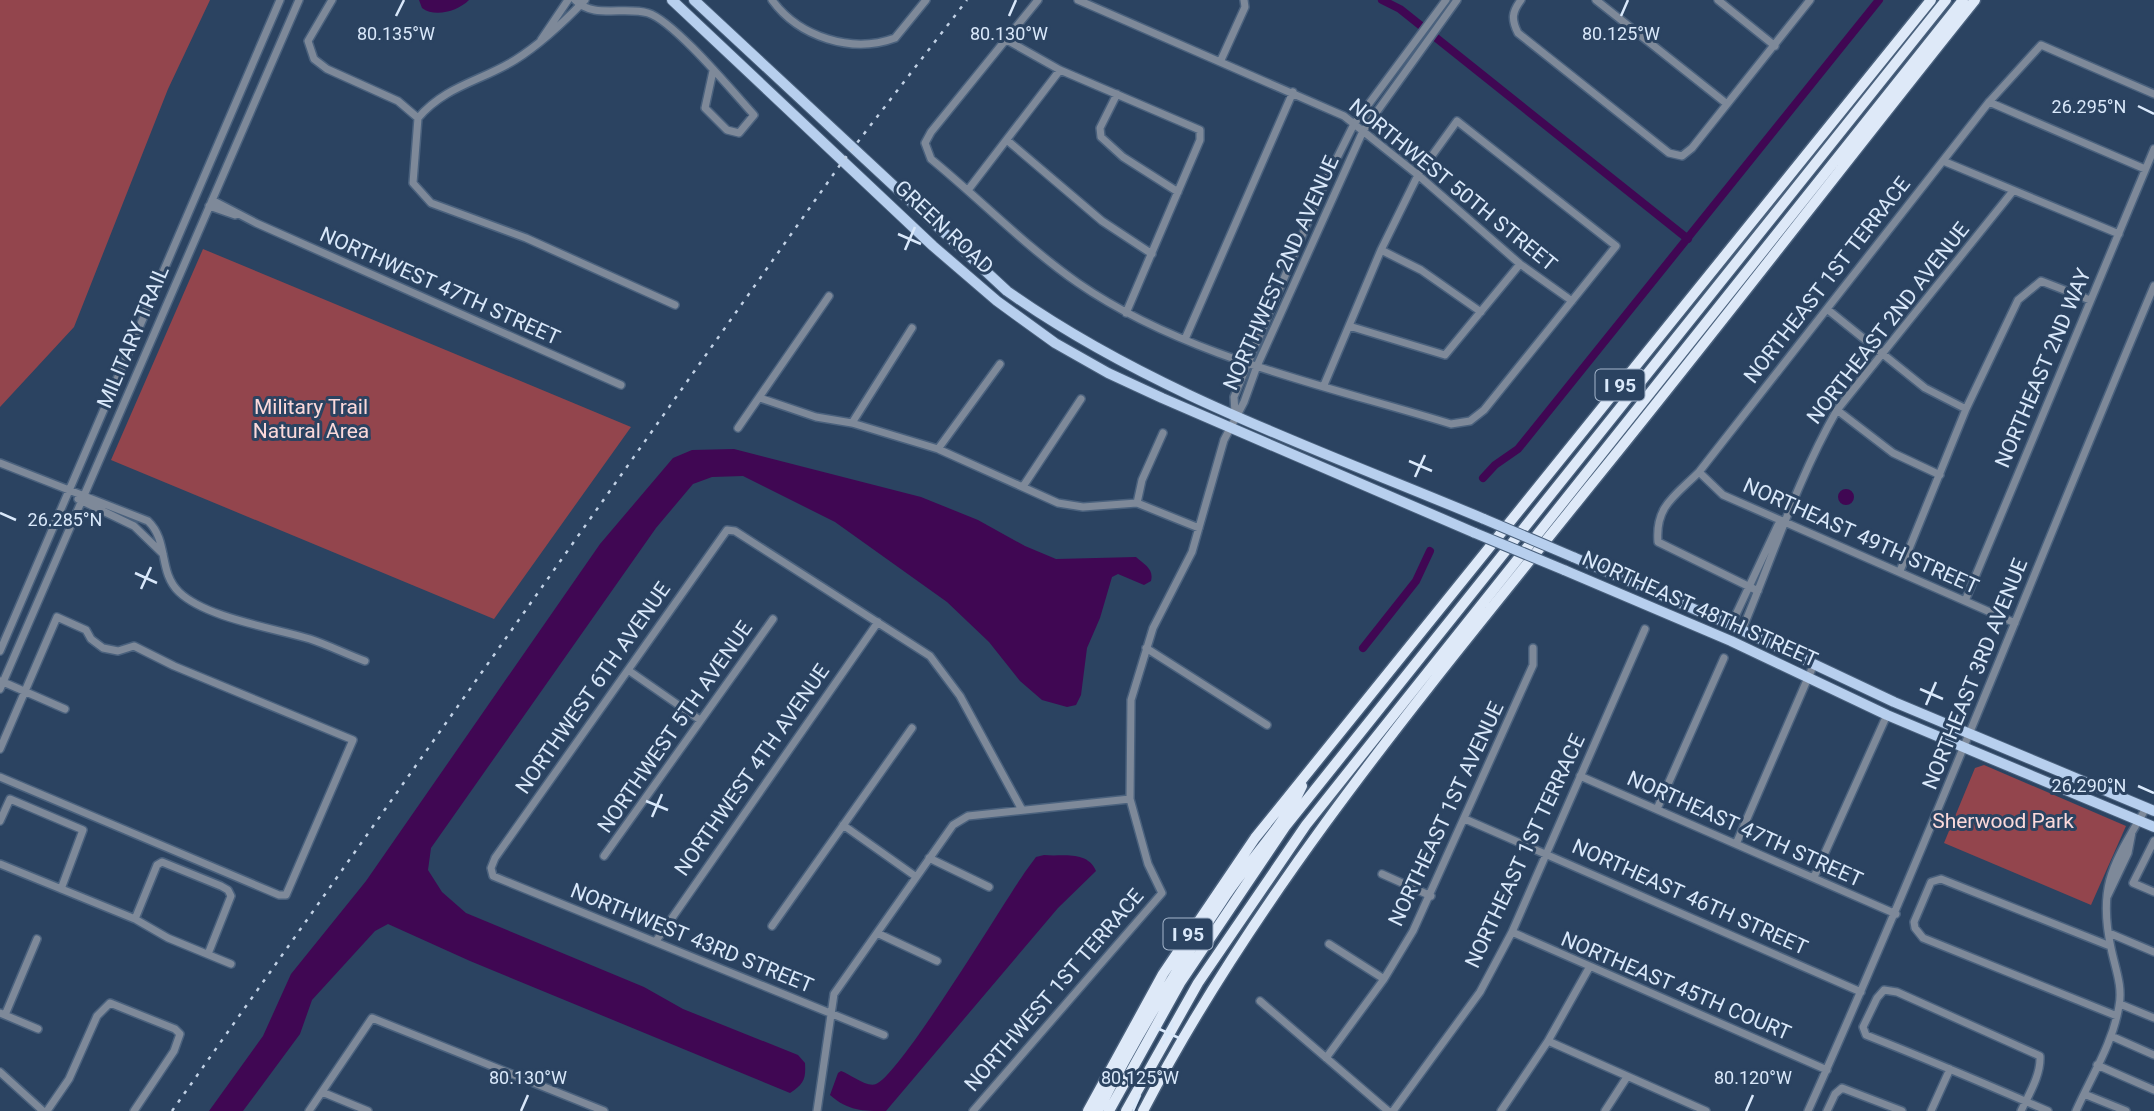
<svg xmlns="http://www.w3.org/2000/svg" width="2154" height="1111" viewBox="0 0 2154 1111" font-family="Roboto,sans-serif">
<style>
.green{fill:#93454d}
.water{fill:#400753}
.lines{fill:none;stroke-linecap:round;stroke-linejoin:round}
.canal{stroke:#400753;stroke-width:8}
.minor-casing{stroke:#4a617d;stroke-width:10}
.major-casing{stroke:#4a617d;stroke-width:12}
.highway-casing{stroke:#4a617d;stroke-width:13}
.minor{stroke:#7e8999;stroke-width:7}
.major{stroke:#b7cfee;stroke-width:10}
.highway{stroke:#dee9f8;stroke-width:10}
.rail{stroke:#c0d0e4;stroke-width:2.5;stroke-dasharray:3.5 7;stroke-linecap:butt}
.major-bridge-casing{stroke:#4a617d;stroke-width:12;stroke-linecap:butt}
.major-bridge{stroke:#b7cfee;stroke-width:10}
.ticks{fill:none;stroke:#d9e8fa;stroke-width:2.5}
.labels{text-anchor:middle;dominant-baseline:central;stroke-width:6;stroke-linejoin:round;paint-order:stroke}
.shield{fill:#2b4361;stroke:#a5b6cc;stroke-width:2}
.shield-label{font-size:19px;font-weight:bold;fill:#d9e8fa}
.street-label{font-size:21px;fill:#d9e8fa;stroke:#2b4361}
.park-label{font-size:21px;fill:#fbd9da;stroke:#2b4361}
.ticks-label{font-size:18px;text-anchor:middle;fill:#d9e8fa;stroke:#2b4361;stroke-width:6;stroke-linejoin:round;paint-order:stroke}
</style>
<rect width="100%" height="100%" fill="#2b4361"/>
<!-- green -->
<path class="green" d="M0,0h210l-42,89 -94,238 -74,80z
M203,249l428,178 -137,192 -383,-159z
M1984,765l142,61 -35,79 -147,-62 31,-75z"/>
<!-- water -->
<path class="water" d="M419,0h50c-11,11 -34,18 -47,8z
M734,449l187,48 57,23 47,26 31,13 80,-2c9,8 18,12 15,24l-7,4 -26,-11 -6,3 -12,41 -13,30 -6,47 -5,10 -9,2 -25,-7 -22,-19 -31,-39 -42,-40 -112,-80 -92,-46 -31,1 -19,7 -37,44 -225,320 -3,22 14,22 24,21 178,74 39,22 115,46 7,8c1,16 -1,21 -15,30l-320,-132 -82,-37 -13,7 -63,69 -12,34 -57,77h-34l54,-75 28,-62 75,-93 234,-337 73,-86 19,-8z
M1838 497a8 8 0 1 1 16 0a8 8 0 1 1-16 0Z
M1044,855c18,2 43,-5 52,16l-38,37 -172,203c-23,0 -38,0 -56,-16l8,-22 3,-2c9,3 26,17 35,13 24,-9 127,-180 149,-212l11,-15z"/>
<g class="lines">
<!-- canal -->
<path class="canal" d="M1382,0l18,9 288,230
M1483,478l12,-13 23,-16 361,-449
M1363,648l53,-67 14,-30"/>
<defs>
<path id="minor" d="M332,0l-24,41 6,18 13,10 71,32 20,17
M575,0c17,19 50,6 73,13 26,8 85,79 106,102l-15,18 -12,-3 -22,-22 8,-37
M772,0c27,37 80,54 123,38l31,-38
M1038,0l-107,132 -6,11 6,16c50,41 94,87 147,124 107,74 250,103 373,141l19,-3 14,-11 132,-164 -159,-125 -39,54 -37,75 -57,135
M1078,0l266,116 74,59 102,89 52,37
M1521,0c-9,12 -10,19 -3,33l151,120 13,3 10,-8 118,-148
M1596,0l131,104
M1718,0l57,46
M1005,39l55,31 140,60v10l-74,173
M541,40l27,-40
M1221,60l24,-53 -1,-7
M1117,94l-17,34 1,9 22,20 55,35
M1989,102l156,67
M418,118l-5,65 18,20 95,35 149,67
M418,118c27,-32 63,-37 97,-58 27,-17 48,-37 70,-60
M1008,141l94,80 50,33
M1943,161l176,73
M968,190l92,-120
M212,200l44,23 365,162
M209,206l26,9
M1381,250l40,20 60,42
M1827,309l98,79 41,21
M1349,326l96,29 75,-91
M1185,339l108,-247
M760,398l56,19 36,6 86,26 120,54 25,4 54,-4 62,25
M1837,410l56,43 47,22
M1235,413l-1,-16 14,-34 76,-179 30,-60 92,-124
M852,423l60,-95
M738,428l91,-132
M938,449l62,-85
M0,463l148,58c21,20 10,51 31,71 27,26 95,36 131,47 18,6 36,15 55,22
M1699,472l24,23 292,128
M1024,485l57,-86
M78,499l56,27 29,28
M1137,503l5,-23 21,-47
M1900,571l66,-162 52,-109 23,-19 49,19
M1758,591l-100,-49c-3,-36 17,-46 41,-70l290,-370 52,-57 113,49
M1965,601l189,-452
M1731,625l47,-100
M1742,630c31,-74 55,-150 95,-220l176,-219
M1146,648l121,77
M0,651l280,-651
M628,670l72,50
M1,681l64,28
M0,689l299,-689
M0,749l57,-132 29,13 5,9 12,9 15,3 16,-5 40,20 179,74 -67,155h-7l-279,-118
M1580,776l316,138
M1657,809l67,-151
M1465,819l396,173
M0,821l10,-22 73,31 -22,59
M843,825l72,51
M2154,841l-21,42 21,9
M1736,844l78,-180
M604,856l169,-237
M929,858l60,29
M0,864l135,55 33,19 63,26
M1382,874l49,22
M1814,877l73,-162
M2107,897l21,-44 4,-21
M135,919l22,-54 5,-3 59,24 7,4 3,6 -23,58
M772,926l140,-198
M1512,932l315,138
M877,933l60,28
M2109,933l45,19
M656,941l222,-319
M1329,944l55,35
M2110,946l-169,-67 -10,3 -17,40 1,6 8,10 194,78
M1260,1001l128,110
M2120,1004l34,14
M0,1013l38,16
M5,1015l32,-76
M884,1035l-391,-159 -2,-8 4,-10 232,-328 8,1 195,125 30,40 61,112
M2111,1036l43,19
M1548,1041l158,70
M1326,1058l58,-79 29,-48 120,-266v-17
M2097,1065l57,25
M0,1072l43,39
M322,1092l46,19
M2084,1094l42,17
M47,1111l22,-32 28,-63 13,-13 65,26 5,5 -6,17 -40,60
M309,1111l63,-93 232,93
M817,1111l17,-117 119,-169 15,-9 162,-17
M973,1111l189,-218 -14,-29 -18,-65 1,-99 22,-72 39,-76 32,-112 20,-38 13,-36 106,-235 94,-131
M1393,1111l87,-119 32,-60 133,-303
M1501,1111l47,-70 41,-73
M1605,1111l22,-34
M1808,1111c122,-272 230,-550 346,-825
M1827,1111l8,-17 7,-6 60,23
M1931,1111l19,-42
M2021,1111c8,-17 20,-36 19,-55l-143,-64 -13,-2 -7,8 -14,29 3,8c61,24 122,50 182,76
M2076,1111c15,-34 37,-68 43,-105 4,-20 -4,-38 -8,-58 -14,-65 4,-86 35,-140"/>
<path id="major" d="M672,0l261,246 64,55 58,42 53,30 54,25 313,135
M694,0l313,291c144,102 316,160 477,228
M1573,557l158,68 163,77 260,109
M1564,570l167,71 156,74 267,112"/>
<path id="highway" d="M1088,1111l75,-137 92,-136 676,-838
M1098,1111c38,-75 81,-146 128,-216 24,-36 58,-69 76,-109
M1109,1111l71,-128 105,-156 661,-827
M1126,1111l72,-128 108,-158 657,-825
M1143,1111c116,-223 289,-428 446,-624 131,-161 256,-325 386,-487"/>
</defs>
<!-- minor casing -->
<use href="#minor" class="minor-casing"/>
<!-- major casing -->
<use href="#major" class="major-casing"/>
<!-- highway casing -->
<use href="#highway" class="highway-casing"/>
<!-- minor -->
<use href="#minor" class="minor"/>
<!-- major -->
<use href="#major" class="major"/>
<!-- highway -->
<use href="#highway" class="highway"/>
<!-- rail -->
<path class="rail" d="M172,1111l668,-946 127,-165"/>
<defs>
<path id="major-bridge" d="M1484,519l89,38
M1475,533l89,37"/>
</defs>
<!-- major-bridge casing -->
<use href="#major-bridge" class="major-bridge-casing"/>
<!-- major-bridge -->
<use href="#major-bridge" class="major-bridge"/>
</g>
<!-- ticks -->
<path class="ticks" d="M396,16l8,-16M1009,16l7,-16M1621,16l7,-16M2138,106l16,8M898,234l23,10M905,250l10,-23M1409,461l23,10M1415,477l10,-22M0,513l16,7M135,573l22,10M141,589l10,-22M1920,689l23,10M1926,705l10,-23M2138,786l16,7M646,801l22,9M652,817l10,-23M1157,1028l22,10M1163,1044l10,-22M521,1111l7,-16M1133,1111l7,-16M1746,1111l7,-16"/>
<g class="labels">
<!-- shield labels -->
<g class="shield">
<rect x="1595.5" y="369.5" width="49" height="31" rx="5"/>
<rect x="1163.5" y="918.5" width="49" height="31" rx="5"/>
</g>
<g class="shield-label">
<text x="1620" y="385">I 95</text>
<text x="1188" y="934">I 95</text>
</g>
<!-- street labels -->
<g class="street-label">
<text transform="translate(1453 185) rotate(39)">NORTHWEST 50TH STREET</text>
<text transform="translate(944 227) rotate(43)">GREEN ROAD</text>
<text transform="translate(1281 273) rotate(-66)">NORTHWEST 2ND AVENUE</text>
<text transform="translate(1827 280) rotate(-52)">NORTHEAST 1ST TERRACE</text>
<text transform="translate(440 286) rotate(24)">NORTHWEST 47TH STREET</text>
<text transform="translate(1888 323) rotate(-52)">NORTHEAST 2ND AVENUE</text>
<text transform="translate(133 337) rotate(-67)">MILITARY TRAIL</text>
<text transform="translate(2043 368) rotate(-67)">NORTHEAST 2ND WAY</text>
<text transform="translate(1861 536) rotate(24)">NORTHEAST 49TH STREET</text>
<text transform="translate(1700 609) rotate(24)">NORTHEAST 48TH STREET</text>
<text transform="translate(1975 674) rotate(-68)">NORTHEAST 3RD AVENUE</text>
<text transform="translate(593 688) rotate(-55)">NORTHWEST 6TH AVENUE</text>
<text transform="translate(675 727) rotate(-55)">NORTHWEST 5TH AVENUE</text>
<text transform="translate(752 770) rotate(-55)">NORTHWEST 4TH AVENUE</text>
<text transform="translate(1446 814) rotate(-65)">NORTHEAST 1ST AVENUE</text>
<text transform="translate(1745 829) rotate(24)">NORTHEAST 47TH STREET</text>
<text transform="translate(1525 851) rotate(-65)">NORTHEAST 1ST TERRACE</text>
<text transform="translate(1690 897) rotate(24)">NORTHEAST 46TH STREET</text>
<text transform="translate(692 938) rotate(22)">NORTHWEST 43RD STREET</text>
<text transform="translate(1676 986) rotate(23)">NORTHEAST 45TH COURT</text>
<text transform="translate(1054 990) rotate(-49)">NORTHWEST 1ST TERRACE</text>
</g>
<!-- park labels -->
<g class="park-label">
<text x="311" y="407">Military Trail<tspan x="311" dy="24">Natural Area</tspan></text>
<text x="2003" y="821">Sherwood Park</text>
</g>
</g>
<g class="ticks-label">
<text x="1009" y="40">80.130°W</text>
<text x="396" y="40">80.135°W</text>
<text x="1621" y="40">80.125°W</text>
<text x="2089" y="113">26.295°N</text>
<text x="65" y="526">26.285°N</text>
<text x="2089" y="792">26.290°N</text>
<text x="528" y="1084">80.130°W</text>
<text x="1140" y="1084">80.125°W</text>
<text x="1753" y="1084">80.120°W</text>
</g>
</svg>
